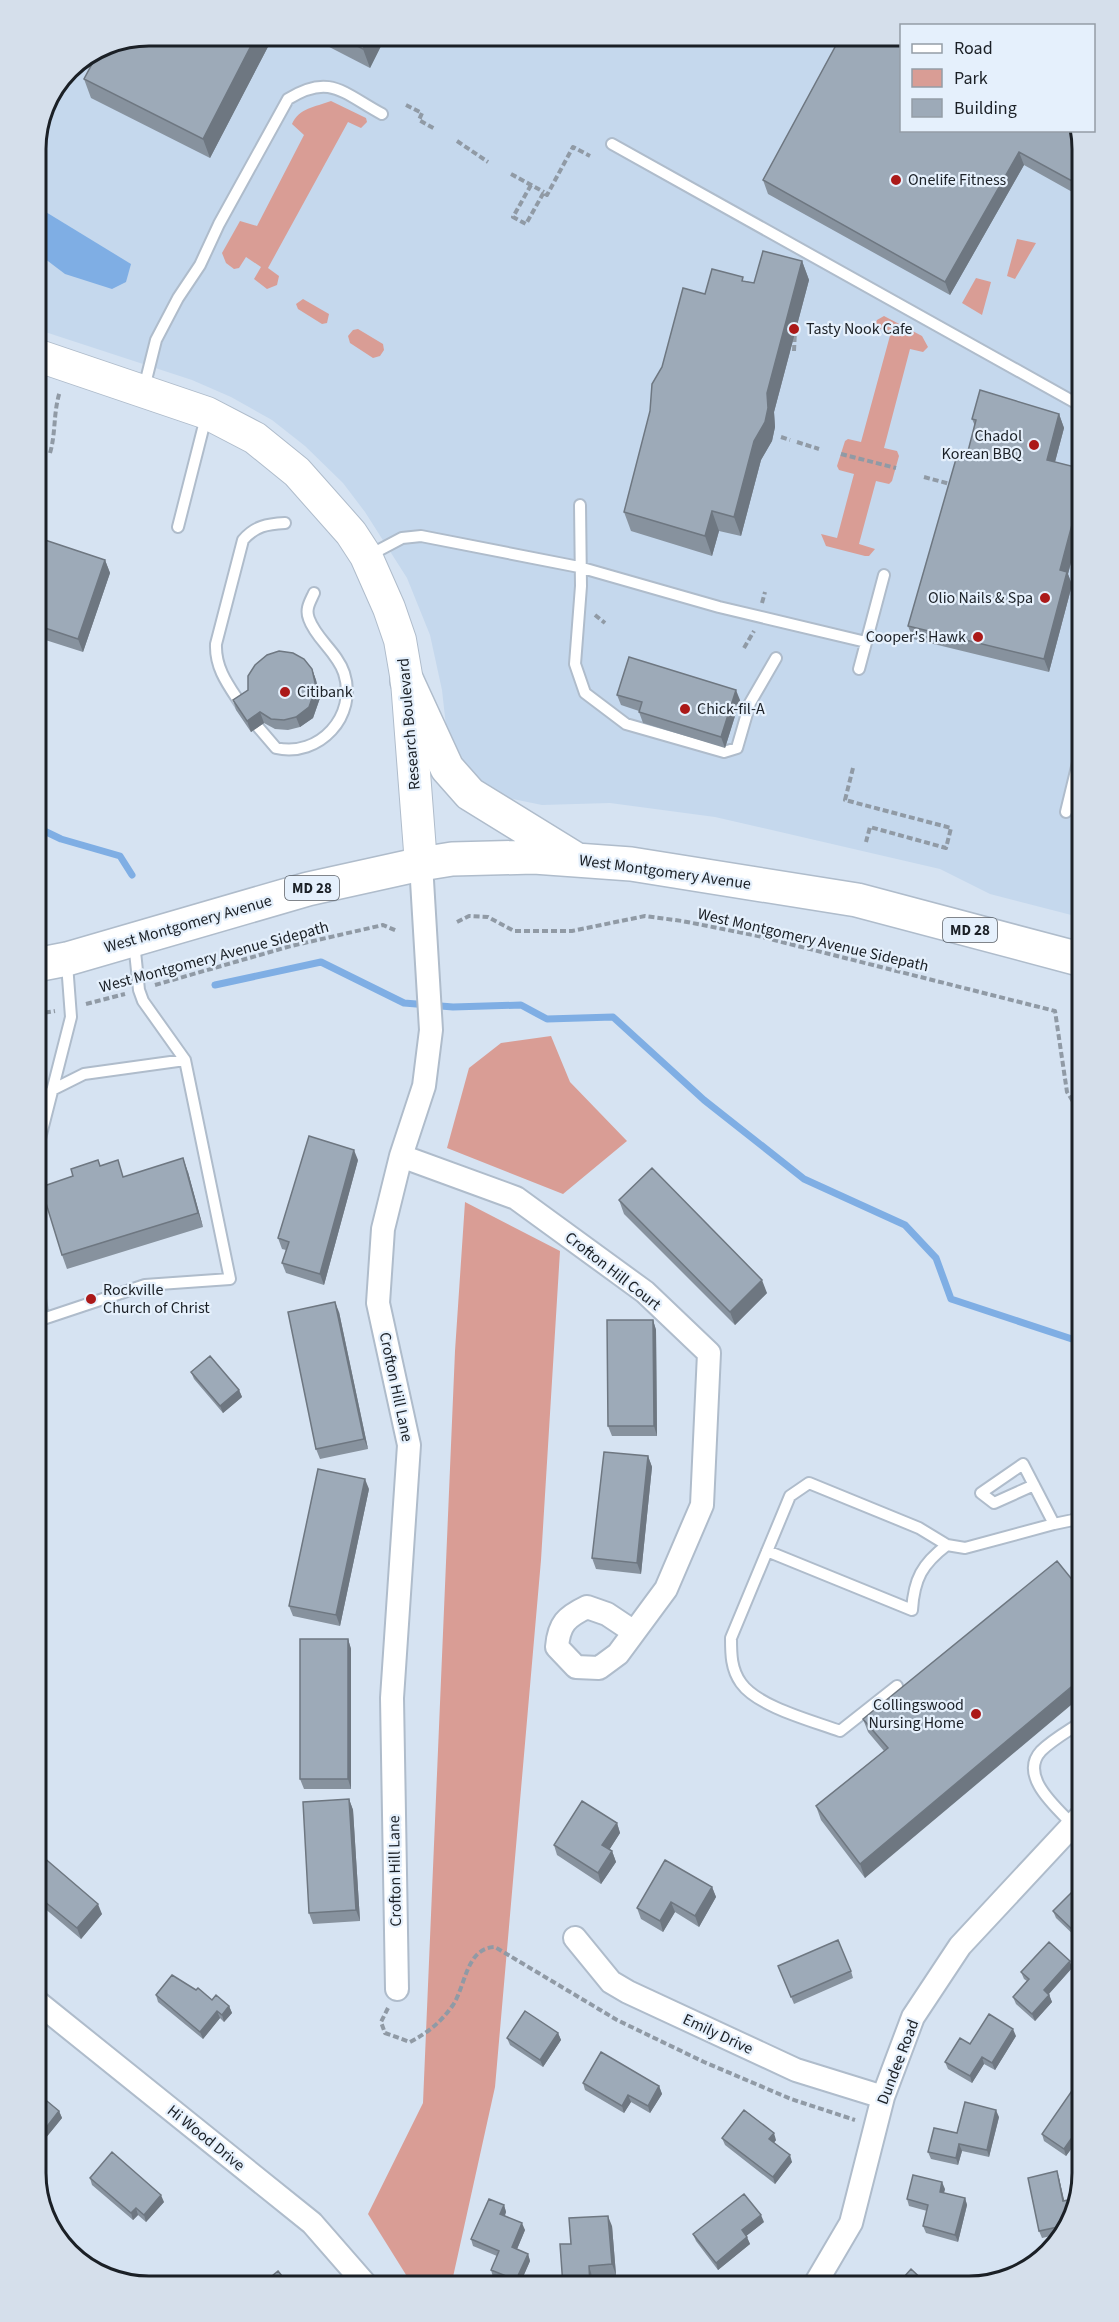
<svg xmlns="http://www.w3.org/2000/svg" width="1119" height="2322" viewBox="0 0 1119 2322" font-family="'Source Sans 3',sans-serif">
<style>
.built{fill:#c5d8ed}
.green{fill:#d99d95}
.water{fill:#7faee4}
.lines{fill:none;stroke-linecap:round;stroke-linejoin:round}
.stream{stroke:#7faee4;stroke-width:7}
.lane-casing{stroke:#afbccb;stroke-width:14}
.street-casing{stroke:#afbccb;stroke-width:26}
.secondary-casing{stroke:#afbccb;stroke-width:34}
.primary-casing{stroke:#afbccb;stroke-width:36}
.path{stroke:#909aa5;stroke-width:4;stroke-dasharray:6 3;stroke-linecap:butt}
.lane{stroke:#fff;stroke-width:10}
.street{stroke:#fff;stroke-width:22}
.secondary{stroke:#fff;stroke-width:32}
.primary{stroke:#fff;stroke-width:33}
.wall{fill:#87929e}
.shaded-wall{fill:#6e7781}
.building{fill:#9daab8;stroke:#6e7781;stroke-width:1.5}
.poi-dot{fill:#ab1919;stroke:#e5f0fc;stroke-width:2}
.labels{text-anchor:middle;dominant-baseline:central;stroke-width:4.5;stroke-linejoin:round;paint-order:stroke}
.shield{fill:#e5f0fc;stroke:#585e66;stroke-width:1.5}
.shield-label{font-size:15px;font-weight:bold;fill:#1b2026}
.poi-label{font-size:16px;fill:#1b2026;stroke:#e5f0fc;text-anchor:start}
.street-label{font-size:16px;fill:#1b2026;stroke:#e5f0fc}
.rim{fill:none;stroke:#1b2026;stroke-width:3}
</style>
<rect width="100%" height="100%" fill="#d6e3f2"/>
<!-- built -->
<path class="built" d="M149,36h752l1,94 177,1 4,18v769l-93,-24 -50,-25 -225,-52 -105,-14 -68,2 -39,-8 -18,-9 -27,-29 -11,-24 -5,-45 -12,-55 -23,-57 -42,-66 -22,-29 -38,-37 -33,-26 -41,-23 -39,-17 -156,-51v-187l33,-73 37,-25z"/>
<!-- green -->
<path class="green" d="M331,101l35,17 1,4 -6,6 -13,-6 -80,146 11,8 -2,9 -10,4 -13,-10 7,-12 -15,-10 -7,11 -5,1 -8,-6 -4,-10 18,-32 17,5 47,-91 -12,-11c7,-16 23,-17 39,-23z
M1017,239l19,4 -21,36 -8,-3z
M976,278l15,4 -9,33 -20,-12z
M303,299l26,15 -2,9 -5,1 -24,-15 -2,-5z
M884,316l38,20 6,11 -5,5 -13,-3 -26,99 13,3 2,5 -7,25 -3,3 -13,-3 -17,63 16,5 -6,7h-4l-39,-10 -5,-12 16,4 17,-64 -15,-4 -2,-4 8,-25 3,-2 13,3 30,-110 -17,-5 3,-7z
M358,329l25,15 1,6 -4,6 -7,2 -23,-15 -2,-7 5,-6z
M551,1036l19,46 57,59 -64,53 -116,-46 22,-80 32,-25z
M465,1202l95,49 -19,309 -46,527 -44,199h-38l-45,-72 55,-111 32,-752z"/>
<!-- water -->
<path class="water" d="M36,206l95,58 -5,18 -14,7 -47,-15 -29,-22z"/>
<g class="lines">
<!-- stream -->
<path class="stream" d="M36,827l25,12 59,17 12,19
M215,985l106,-23 83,41 49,4 68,-2 26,14 66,-2 91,83 100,79 101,46 31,33 15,41 127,42"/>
<defs>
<path id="lane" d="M612,144l471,263
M144,388l12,-48 22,-42 22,-33 19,-41 69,-125c42,-26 55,-6 94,15
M580,505l1,81 -6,78 10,29 41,31 98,28 13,-4 13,-45 26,-45
M178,527l28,-110
M368,556l34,-18 19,-2 158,31 140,40 147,35
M859,669l25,-94
M242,706c-13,-20 -27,-37 -26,-62l27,-104c12,-14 24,-16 42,-17
M258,727l18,21c43,10 82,-32 68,-75 -7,-21 -28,-34 -35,-54 -4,-10 1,-17 5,-26
M1066,812l17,-70
M52,1090l32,-16 101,-14
M36,1154l35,-137 -4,-53
M36,1272l7,47 102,-34 85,-6 -45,-219 -42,-59 -4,-11 -5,-48
M1034,1485l-40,18 -13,-10 42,-29 31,60 19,-4 10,-6
M767,1551l145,59c2,-31 10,-46 35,-65
M897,1686l-57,45c-27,-10 -82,-24 -99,-48 -10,-14 -10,-29 -10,-45l59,-142 19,-13 110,45 28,17 18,3 89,-24
M1073,1825c-16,-17 -55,-49 -32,-74 12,-12 29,-21 42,-30"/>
<path id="street" d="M401,1156l115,42 129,94 64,61 -7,152 -36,84 -48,65 -19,14 -23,-1 -19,-20c2,-23 9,-30 30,-40l20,7 27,18
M575,1938l36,44 17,10 168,78 87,27
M397,1989l-5,-291 17,-253 -31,-142 5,-74 18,-73 23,-70 7,-56 -10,-166
M36,2001l276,222 55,63
M814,2286l37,-63 32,-126 30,-80 47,-71 123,-132"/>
<path id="secondary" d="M36,355l171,58 48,25 42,34 54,61 15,23 23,52 11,32 7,41 14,183"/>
<path id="primary" d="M407,681l40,87 23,26 104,64
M36,965l31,-6 241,-70 113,-25 31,-5 82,-2 97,7 226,36 226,60"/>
</defs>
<!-- lane casing -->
<use href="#lane" class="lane-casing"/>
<!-- street casing -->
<use href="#street" class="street-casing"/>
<!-- secondary casing -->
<use href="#secondary" class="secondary-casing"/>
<!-- primary casing -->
<use href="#primary" class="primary-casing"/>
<!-- path -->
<path class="path" d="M406,105l16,8 -3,7 16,9
M457,141l31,21
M511,174l33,18
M531,185l-18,32 13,7 18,-32 3,3 26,-48 17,9
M794,351l1,-20
M781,437l9,3
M797,442l22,7
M50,453c6,-20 3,-40 10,-62
M841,454l55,14
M924,477l26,7
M36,500l1,-4
M762,603l3,-11
M595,615l10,8
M744,648l10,-17
M853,768l-8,32 106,28 -5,20 -76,-21 -4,15
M457,922l12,-6 19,1 26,14h58l73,-15 37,5 76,15 297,75 12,81 16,25
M155,985l136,-39 92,-21 14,6
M86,1004l39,-10
M36,1014l19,-3
M1083,1189l-5,-1 5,-19
M388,2008l-7,14 4,11 25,9c19,-10 31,-20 43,-37 13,-20 13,-57 42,-58l122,73 87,42 87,37 64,21"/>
<!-- lane -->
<use href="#lane" class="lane"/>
<!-- street -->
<use href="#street" class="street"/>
<!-- secondary -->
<use href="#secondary" class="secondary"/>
<!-- primary -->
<use href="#primary" class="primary"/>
</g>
<!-- wall -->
<path class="wall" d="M149,36h146l-9,6 -15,-1 -61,117 -119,-60 -7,-19z
M308,36h78l-16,32z
M841,36l242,113v49l-59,-33 -74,130 -182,-101 -5,-14z
M802,261l7,19 -35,132 1,15 -3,14 -11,19 -20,76 -22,-5 -7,25 -81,-25 -7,-19 81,-218 40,-13 9,2z
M1059,414l5,14 -9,34 28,7v47l-15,58 4,11 -23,87 -136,-33 -5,-13 59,-171 8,-29 -3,-7z
M36,537l69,23 5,13 -27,79 -47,-15z
M312,669l4,11 4,18 -7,20 -13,9 -12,3 -13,-1 -11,-6 -13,9 -15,-22 -3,-10z
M617,695l123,5 -15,48 -82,-25 -4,-11v-1l-18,-6z
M358,1160l-34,125 -38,-12 -4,-10 4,-13 -4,-1 -4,-11z
M100,1166l24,11 64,-5 15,55 -136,42 -5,-14 11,-79z
M619,1200l148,93 -32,32 -111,-111z
M339,1312l29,137 -48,10 -4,-10z
M653,1320l3,10 1,106h-45l-4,-10z
M191,1372l48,18 3,7 -19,16 -29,-34z
M648,1456l4,11 -11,107 -45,-5 -4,-11z
M369,1489l-29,137 -47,-10 -4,-10z
M1074,1582l-209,296 -44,-58 -5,-14 68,-55 -16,-19 -5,-13z
M348,1639l3,10v140h-47l-4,-10z
M349,1799l4,11 7,111 -47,3 -4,-11z
M617,1823l3,10 -11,17 3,1 4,11 -15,22 -44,-29 -3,-10z
M36,1864l66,50 -21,25 -38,-32 -4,5 -3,-2z
M712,1887l4,10 -17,30 -24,-15 -12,20 -22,-13 -4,-11z
M1083,1904v32l-4,4 -23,-22 -3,-7z
M1072,1968l-23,26 3,8 -17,19 -19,-17 -3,-7 14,-16 -3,-2 -3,-7z
M851,1971l2,7 -59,26 -13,-31z
M156,1995l56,5 17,6 3,7 -8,9 -4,-4 -17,21 -45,-37z
M558,2033l3,7 -18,27 -33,-22 -3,-7z
M1016,2036l-21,34 -11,-6 -12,19 -24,-14 -3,-7 25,-18z
M583,2083l76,3 3,8 -12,19 -19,-11 -7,11 -39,-23z
M1083,2086v47l-17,23 -22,-15 -2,-7z
M36,2092l23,19 3,7 -22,27 -4,-3z
M999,2117l-10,40 -27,-6 -4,14 -27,-6 -3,-7 29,-19z
M722,2138l54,2 -2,3 18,19 -17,22 -50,-39z
M90,2178l74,24 -18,20 -8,-7 -5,5 -41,-35z
M1059,2178l5,23 10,1 -9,31 -23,5 -3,-7z
M945,2189l-1,4 21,5 2,7 -9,37 -32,-9 -3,-7 4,-15 -18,-5 -2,-7z
M504,2205l2,7 -1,4 20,14 -8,19 11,5 2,7 -11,25h-4l-22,-9 -2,-7 6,-14 -24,-10 -2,-7z
M764,2222l-18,14 4,8 -32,26 -22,-29 -3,-7z
M612,2226l4,49 -24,1 -21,-32z"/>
<!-- shaded-wall -->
<path class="shaded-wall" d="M256,36h13l2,5 -61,117 -7,-19z
M284,36h11l-9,6z
M369,36h17l-16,32 -7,-19z
M1019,152l5,13 -74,130 -5,-13z
M802,261l7,19 -35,132 1,15 -3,14 -11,19 -20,76 -7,-19z
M1059,414l5,14 -12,45 -5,-13z
M1083,483v33l-15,58 4,11 -23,87 -5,-13 16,-89z
M712,511l7,20 -7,25 -7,-20z
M105,560l5,13 -27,79 -5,-13z
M312,669l4,11 4,18 -7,20 -13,9 -4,-10z
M736,690l4,10 -15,48 -4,-11z
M260,712l4,11 -13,9 -4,-11z
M354,1150l4,10 -34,125 -4,-11z
M183,1158l5,14 15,55 -5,-14z
M762,1280l5,13 -32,32 -5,-13z
M335,1302l4,10 29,137 -4,-10z
M653,1320l3,10 1,106 -3,-10z
M239,1390l3,7 -19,16 -3,-7z
M648,1456l4,11 -11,107 -4,-11z
M365,1479l4,10 -29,137 -4,-11z
M348,1639l3,10v140l-3,-10z
M1083,1677v18l-218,183 -5,-14z
M349,1799l4,11 7,111 -4,-11z
M617,1823l3,10 -14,22 -4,-10z
M612,1851l4,11 -15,22 -3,-11z
M712,1887l4,10 -17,30 -4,-11z
M39,1897l4,10 -4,5 -3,-11z
M671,1902l4,10 -12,20 -3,-11z
M98,1904l4,10 -21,25 -4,-11z
M1083,1926v10l-4,4 -3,-7z
M1070,1961l2,7 -26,29 -2,-7z
M1049,1995l3,7 -17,19 -3,-7z
M229,2006l3,7 -8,9 -2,-7z
M217,2011l3,7 -17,21 -3,-7z
M1013,2029l3,7 -21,34 -3,-7z
M558,2033l3,7 -18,27 -3,-7z
M982,2057l2,7 -12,19 -2,-7z
M659,2086l3,8 -12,19 -2,-7z
M628,2095l3,7 -7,11 -2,-7z
M996,2110l3,7 -10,40 -2,-7z
M59,2111l3,7 -22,27 -2,-7z
M1083,2122v11l-17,23 -2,-7z
M774,2133l2,7 -5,6 -2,-7z
M959,2144l3,7 -4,14 -2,-7z
M790,2155l2,7 -17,22 -2,-7z
M1057,2171l2,7 7,30 -3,-7z
M942,2182l3,7 -3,10 -2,-7z
M161,2195l3,7 -18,20 -2,-7z
M965,2198l2,7 -9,37 -3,-7z
M504,2205l2,7 -4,9 -2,-7z
M136,2208l2,7 -5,5 -2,-7z
M761,2215l3,7 -19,15 -3,-7z
M608,2216l4,10 4,49 -4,-11z
M522,2223l3,7 -10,24 -3,-7z
M747,2237l3,7 -32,26 -2,-7z
M528,2254l2,7 -11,25h-1l-2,-6z
M589,2266l3,10 1,10h-3z"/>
<!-- building -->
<path class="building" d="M149,36h107l-53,103 -119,-60 16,-30 6,-5z
M338,36h31l-6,13z
M841,36h61v94h177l4,19v38l-64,-35 -74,130 -182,-102z
M763,251l39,10 -35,132 1,15 -3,14 -11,19 -20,76 -22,-6 -7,25 -81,-24 26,-101 2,-27 10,-17 21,-79 22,6 7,-25 31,8 -1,4 12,2z
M980,390l79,24 -12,46 36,9v14l-23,87 7,2 -23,87 -136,-33 50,-174 9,3 9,-35 -4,-1z
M36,537l69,23 -27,79 -42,-14z
M279,651l14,2 11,6 8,10 4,18 -7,20 -13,10 -12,3 -13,-1 -11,-7 -13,9 -14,-21 15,-10v-14l7,-11 12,-10z
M629,657l107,33 -15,47 -82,-25 3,-10 -25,-7z
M309,1136l45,14 -34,124 -38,-11 7,-21 -11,-4z
M183,1158l15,55 -136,42 -21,-68 32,-11 -2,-7 27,-9 2,6 18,-6 5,17z
M652,1168l110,112 -32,32 -111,-112z
M335,1302l29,137 -48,10 -28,-137z
M607,1320h46l1,106h-46z
M210,1356l29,34 -19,16 -29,-34z
M604,1452l44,4 -11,107 -45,-5z
M318,1469l47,10 -29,136 -47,-9z
M1057,1561l17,21 9,-8v103l-223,187 -44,-58 72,-58 -25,-29z
M300,1639h48v140h-48z
M349,1799l7,111 -47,3 -6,-111z
M582,1801l35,22 -15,22 10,6 -14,22 -44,-28z
M42,1856l56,48 -21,24 -38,-31 -3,4v-37z
M665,1860l47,27 -17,29 -24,-14 -11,19 -23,-13z
M1071,1893l12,11v22l-7,7 -23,-22z
M838,1940l13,31 -60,26 -13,-31z
M1049,1942l21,19 -26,29 5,5 -17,19 -19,-17 16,-18 -8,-7z
M172,1975l24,15 2,-2 14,12 4,-5 13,11 -7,9 -5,-4 -17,21 -44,-37z
M525,2011l33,22 -18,27 -33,-22z
M989,2014l24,15 -21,34 -10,-6 -12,19 -25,-14 15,-24 10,6z
M601,2052l58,34 -11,20 -20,-11 -6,11 -39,-23z
M1078,2082l5,4v36l-19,27 -22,-15z
M36,2092l23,19 -21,27 -2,-1z
M965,2102l31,8 -9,40 -28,-6 -3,14 -28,-6 6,-24 23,5z
M744,2110l30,23 -5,6 21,16 -17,22 -51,-39z
M112,2152l49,43 -17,20 -8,-7 -5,5 -41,-35z
M1057,2171l6,30 10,-2 1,4 -7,22 -28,6 -11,-53z
M913,2175l29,7 -2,10 25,6 -10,37 -32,-9 5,-21 -21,-6z
M744,2194l17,21 -19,15 5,7 -31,26 -23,-29z
M489,2199l15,6 -4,9 22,9 -10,24 16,7 -12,26 -25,-10 8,-19 -28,-12z
M608,2216l4,48 -23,2 1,20h-27l-3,-42h11l-2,-26z
M911,2269l18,17h-33z
M278,2271l12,15h-29v-1z"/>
<!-- markers -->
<g class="poi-dot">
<circle cx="896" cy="180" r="6"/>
<circle cx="794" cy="329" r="6"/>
<circle cx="1034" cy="445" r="6"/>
<circle cx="1045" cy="598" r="6"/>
<circle cx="978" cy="637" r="6"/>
<circle cx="285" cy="692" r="6"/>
<circle cx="685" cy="709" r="6"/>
<circle cx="91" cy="1299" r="6"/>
<circle cx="976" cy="1714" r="6"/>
</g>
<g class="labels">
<!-- shield labels -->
<g class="shield">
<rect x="285" y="876" width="54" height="24" rx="4.5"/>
<rect x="943" y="918" width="54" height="24" rx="4.5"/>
</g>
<g class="shield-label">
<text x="312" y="888">MD 28</text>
<text x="970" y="930">MD 28</text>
</g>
<!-- poi labels -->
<g class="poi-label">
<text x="908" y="180">Onelife Fitness</text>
<text x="806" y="329">Tasty Nook Cafe</text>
<text x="1022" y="436" text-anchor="end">Chadol<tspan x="1022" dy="18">Korean BBQ</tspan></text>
<text x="1033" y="598" text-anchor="end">Olio Nails &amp; Spa</text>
<text x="966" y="637" text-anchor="end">Cooper's Hawk</text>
<text x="297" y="692">Citibank</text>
<text x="697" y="709">Chick-fil-A</text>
<text x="103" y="1290">Rockville<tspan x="103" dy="18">Church of Christ</tspan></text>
<text x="964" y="1705" text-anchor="end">Collingswood<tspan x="964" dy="18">Nursing Home</tspan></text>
</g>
<!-- street labels -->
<g class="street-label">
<text transform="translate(409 724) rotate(-95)">Research Boulevard</text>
<text transform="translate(665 872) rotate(8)">West Montgomery Avenue</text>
<text transform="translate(188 924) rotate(-16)">West Montgomery Avenue</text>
<text transform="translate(813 940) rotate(13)">West Montgomery Avenue Sidepath</text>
<text transform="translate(214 957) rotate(-15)">West Montgomery Avenue Sidepath</text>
<text transform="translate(613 1271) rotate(38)">Crofton Hill Court</text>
<text transform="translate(396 1387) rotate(78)">Crofton Hill Lane</text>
<text transform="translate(395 1871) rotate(-91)">Crofton Hill Lane</text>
<text transform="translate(718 2034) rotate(25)">Emily Drive</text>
<text transform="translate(898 2062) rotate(-69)">Dundee Road</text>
<text transform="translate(206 2138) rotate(39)">Hi Wood Drive</text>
</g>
</g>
<!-- crop -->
<path d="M0 0H1119V2322H0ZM149 46H969A103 103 0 0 1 1072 149V2173A103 103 0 0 1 969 2276H149A103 103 0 0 1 46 2173V149A103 103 0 0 1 149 46Z" fill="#d5dfeb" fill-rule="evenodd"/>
<path class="rim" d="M149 46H969A103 103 0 0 1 1072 149V2173A103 103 0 0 1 969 2276H149A103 103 0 0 1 46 2173V149A103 103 0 0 1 149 46Z"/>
<!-- legend -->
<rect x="900" y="24" width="195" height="108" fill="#e5f0fc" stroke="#949da6" stroke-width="1.5"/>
<rect x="912" y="44" width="30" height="9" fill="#ffffff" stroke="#949da6" stroke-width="1.5"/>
<text x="954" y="54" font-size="18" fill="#1b2026">Road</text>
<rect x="912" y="69" width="30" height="18" fill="#d99d95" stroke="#949da6" stroke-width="1.5"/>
<text x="954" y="84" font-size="18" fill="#1b2026">Park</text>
<rect x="912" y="99" width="30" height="18" fill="#9daab8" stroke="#949da6" stroke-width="1.5"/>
<text x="954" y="114" font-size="18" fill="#1b2026">Building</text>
</svg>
